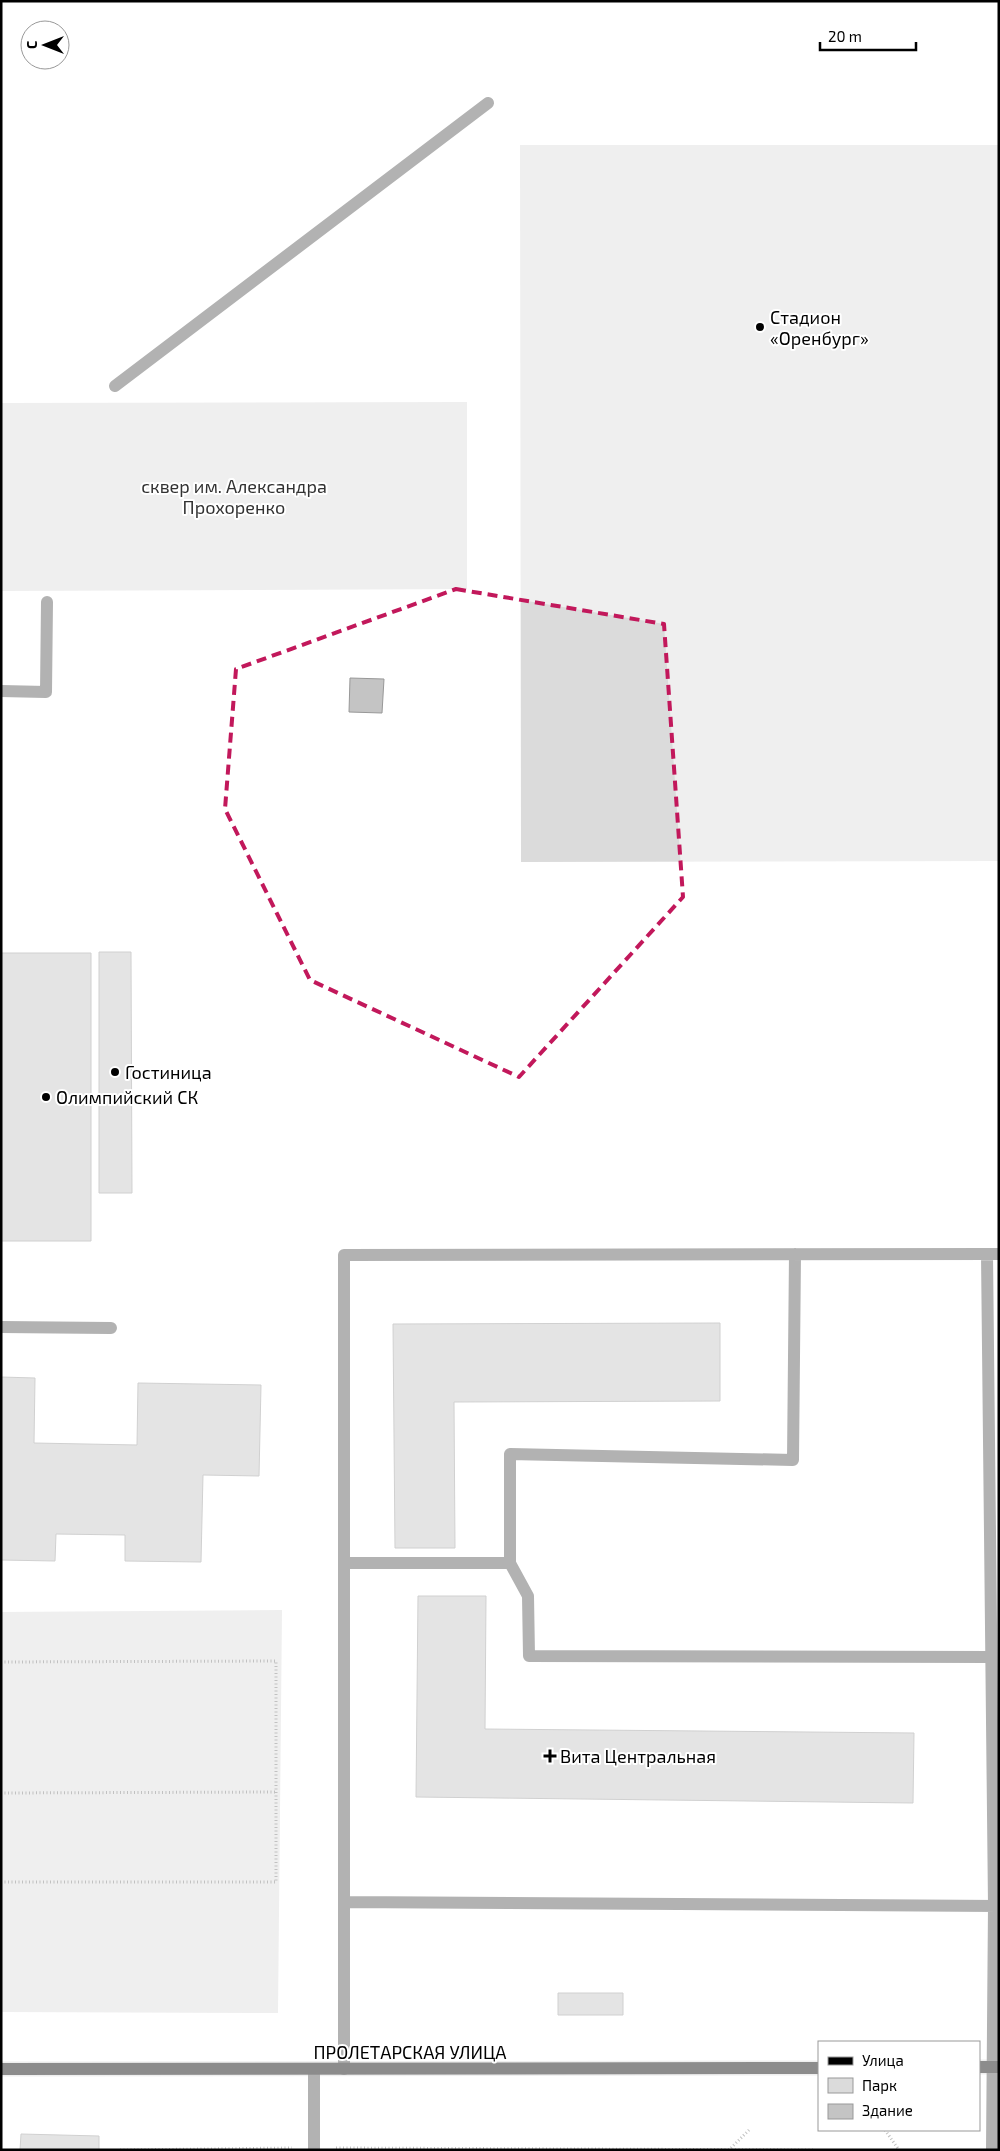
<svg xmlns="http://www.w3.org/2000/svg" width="1000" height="2151" viewBox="0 0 1000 2151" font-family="'Exo 2',sans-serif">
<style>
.green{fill:#dbdbdb}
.building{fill:#c4c4c4;stroke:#989898}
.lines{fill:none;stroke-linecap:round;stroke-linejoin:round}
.major-casing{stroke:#dbdbdb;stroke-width:15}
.path{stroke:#767676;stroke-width:3;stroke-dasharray:1 2.5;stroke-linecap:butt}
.minor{stroke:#545454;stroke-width:12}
.major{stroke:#000;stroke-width:12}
.marked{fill:none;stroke:#c2185b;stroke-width:4;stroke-dasharray:10 6;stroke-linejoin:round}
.poi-dot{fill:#000;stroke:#fff;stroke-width:2}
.labels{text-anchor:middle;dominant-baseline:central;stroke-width:4;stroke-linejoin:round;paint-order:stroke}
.poi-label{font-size:18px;fill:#000;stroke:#fff;text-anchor:start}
.park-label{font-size:18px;fill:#323232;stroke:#fff}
.street-label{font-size:18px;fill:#000;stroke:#fff}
</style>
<rect width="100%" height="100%" fill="#fff"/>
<!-- green -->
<path class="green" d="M520,145h479v716l-478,1z
M467,402v187l-466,2v-188z
M282,1610l-4,403 -277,-1v-400z"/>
<!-- building -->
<path class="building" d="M350,678l34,1 -2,34 -33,-1z
M99,952h32l1,241h-33z
M1,953h90v288h-90z
M720,1323v78l-266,1 1,146h-60l-2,-224z
M1,1377l34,1 -1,65 103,2 1,-62 123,2 -2,91 -56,-1 -2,87 -76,-1v-26l-69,-1 -1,27 -54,-1z
M418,1596h68l-1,133 429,4 -1,70 -497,-6z
M558,1993h65v22h-65z
M21,2134l78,2v14h-79z"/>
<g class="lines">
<defs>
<path id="major" d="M979,2067h20
M1,2069l818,-1"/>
</defs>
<!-- major casing -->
<use href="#major" class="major-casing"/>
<!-- path -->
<path class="path" d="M1,1662l275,-1v221h-275
M1,1793l275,-1
M885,2130l14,20
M336,2148l477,2
M731,2148l18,-18
M120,2150l172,-2"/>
<!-- minor -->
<path class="minor" d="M115,386l373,-283
M1,691l45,1 1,-90
M795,1254l-2,206 -283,-6v109l18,33 1,60 462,1
M987,1254l7,652 -2,244
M1,1327l110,1
M344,1563h166
M344,1902l655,4
M344,2069v-814l655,-1
M314,2150v-81"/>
<!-- major -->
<use href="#major" class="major"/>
</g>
<!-- marked area -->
<path d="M0 0H1000V2151H0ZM456,589l208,35 19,273 -164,180 -209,-97 -85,-171 11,-140z" fill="#fff" fill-opacity=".55" fill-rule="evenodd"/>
<path class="marked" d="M456,589l208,35 19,273 -164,180 -209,-97 -85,-171 11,-140z"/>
<!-- markers -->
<g class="poi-dot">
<circle cx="760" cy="327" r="5"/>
<circle cx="115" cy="1072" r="5"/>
<circle cx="46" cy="1097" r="5"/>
<path d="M547.5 1748.5h5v5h5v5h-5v5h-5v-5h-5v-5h5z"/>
</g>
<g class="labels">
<!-- poi labels -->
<g class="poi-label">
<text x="770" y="317">Стадион<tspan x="770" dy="21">«Оренбург»</tspan></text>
<text x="125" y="1072">Гостиница</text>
<text x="56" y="1097">Олимпийский СК</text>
<text x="560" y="1756">Вита Центральная</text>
</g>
<!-- park labels -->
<g class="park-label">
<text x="234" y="486">сквер им. Александра<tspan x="234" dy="21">Прохоренко</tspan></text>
</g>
<!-- street labels -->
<g class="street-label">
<text x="410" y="2052">ПРОЛЕТАРСКАЯ УЛИЦА</text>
</g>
</g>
<!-- border -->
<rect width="1000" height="2151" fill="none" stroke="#000000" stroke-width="5"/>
<!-- legend -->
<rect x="818" y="2041" width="162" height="90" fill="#ffffff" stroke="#999999"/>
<rect x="828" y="2057" width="25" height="8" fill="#000000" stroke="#999999"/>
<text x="862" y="2066" font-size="15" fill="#000000">Улица</text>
<rect x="828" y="2078" width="25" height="15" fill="#dbdbdb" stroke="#999999"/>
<text x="862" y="2091" font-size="15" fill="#000000">Парк</text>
<rect x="828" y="2104" width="25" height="15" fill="#c4c4c4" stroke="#999999"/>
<text x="862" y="2116" font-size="15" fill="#000000">Здание</text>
<!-- north arrow -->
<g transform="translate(45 45) rotate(270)"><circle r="24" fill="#ffffff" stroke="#999999"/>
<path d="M0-4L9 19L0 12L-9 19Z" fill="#000000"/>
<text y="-8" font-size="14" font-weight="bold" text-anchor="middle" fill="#000000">С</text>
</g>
<!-- scale -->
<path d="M820 42v8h96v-8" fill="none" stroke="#000000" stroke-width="2.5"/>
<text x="828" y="42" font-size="15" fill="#000000" stroke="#ffffff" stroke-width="4" paint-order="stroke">20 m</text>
</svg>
